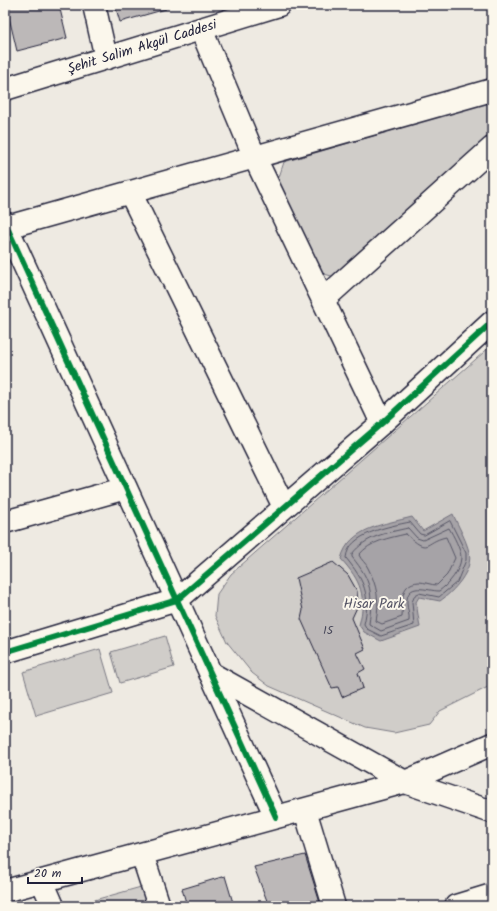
<svg xmlns="http://www.w3.org/2000/svg" width="497" height="911" viewBox="0 0 497 911" font-family="Kalam,sans-serif">
<style>
.green{fill:#d0cdc9;stroke:#797882}
.water{fill:#a6a3a7;stroke:#716f7c}
.lines{fill:none;stroke-linecap:round;stroke-linejoin:round}
.shore{stroke:#575666;stroke-width:1}
.building{fill:#bcb8b8;stroke:#22223b}
.minor-casing{stroke:#22223b;stroke-width:25}
.major-casing{stroke:#22223b;stroke-width:25}
.minor{stroke:#fbf7ec;stroke-width:22}
.major{stroke:#fbf7ec;stroke-width:22}
.cycleway-casing{stroke:#fbf7ec;stroke-width:8}
.cycleway{stroke:#00873e;stroke-width:6}
.labels{text-anchor:middle;dominant-baseline:central;stroke-width:4;stroke-linejoin:round;paint-order:stroke}
.number-label{font-size:12px;fill:#48485a}
.street-label{font-size:14px;fill:#22223b;stroke:#fbf7ec}
.park-label{font-size:14px;fill:#565566;stroke:#fbf7ec}
</style>
<rect width="100%" height="100%" fill="#eeeae2"/>
<filter id="ink" filterUnits="userSpaceOnUse"><feTurbulence type="fractalNoise" baseFrequency=".025" numOctaves="2"/><feDisplacementMap in="SourceGraphic" scale="8" xChannelSelector="R" yChannelSelector="G"/><feConvolveMatrix kernelMatrix="1 2 1 2 8 2 1 2 1" color-interpolation-filters="sRGB"/></filter>
<g filter="url(#ink)">
<!-- green -->
<path class="green" d="M492,101v39l-157,137 -18,-5 -41,-86 8,-24z
M492,345v340l-52,26 -11,14 -35,8 -29,-5 -96,-42 -17,-13 -25,-31 -12,-26 2,-22 14,-20z
M165,636l9,31 -54,16 -9,-31z
M100,649l13,44 -77,23 -13,-44z
M141,887l6,19h-66l-1,-2z"/>
<!-- water -->
<path class="water" d="M453,514c5,12 13,25 16,38 5,18 -16,40 -29,49l-21,-4 -3,5 4,25 -39,14 -17,-9 -5,-7c8,-29 2,-44 -18,-66 8,-32 45,-35 71,-42l11,14z"/>
<g class="lines">
<!-- shore -->
<path class="shore" d="M450,521l16,32v7l-9,22 -18,15 -20,-4 -4,2 -3,7 2,23 -33,11 -14,-7 -3,-5c7,-29 0,-44 -18,-66 2,-25 45,-32 64,-36l10,12 4,1z
M408,528l9,10 6,2 26,-12c4,7 12,21 12,30 -1,13 -12,26 -22,33 -11,0 -33,-10 -32,12 0,6 3,12 2,18l-28,10 -12,-7c4,-30 3,-43 -17,-67v-3c14,-18 34,-21 56,-26z
M406,534c24,22 17,8 40,3l9,21 -8,17 -10,10c-6,0 -12,-3 -18,-3 -21,1 -16,23 -17,35l-20,7 -6,-3c4,-19 1,-36 -8,-53 -2,-5 -7,-8 -9,-13 11,-14 30,-17 47,-21z"/>
</g>
<!-- building -->
<path class="building" d="M6,5h53l8,33 -50,13z
M115,5h51v4l-46,13z
M333,562l15,13 9,16 1,14 -6,13 13,31 -8,4 8,16 -7,4 5,15 -21,9 -4,-10 -6,1 -31,-69 2,-9 -7,-32z
M305,855l16,51h-52l-15,-39z
M225,876l9,30h-47l-5,-17z"/>
<g class="lines">
<defs>
<path id="minor" d="M94,5l12,53
M201,29l54,129 127,265
M130,192l154,315
M5,223l271,594
M7,227l485,-137
M323,300l169,-152
M5,522l121,-34
M5,652l172,-52 205,-177 110,-101
M210,673l195,109 87,30
M305,810l29,96
M142,854l17,52
M42,881l11,25
M5,891l400,-109 87,-38
M456,906l36,-11"/>
<path id="major" d="M5,89l274,-84"/>
</defs>
<!-- minor casing -->
<use href="#minor" class="minor-casing"/>
<!-- major casing -->
<use href="#major" class="major-casing"/>
<!-- minor -->
<use href="#minor" class="minor"/>
<!-- major -->
<use href="#major" class="major"/>
<defs>
<path id="cycleway" d="M5,223l271,594
M5,652l172,-52 205,-177 110,-101"/>
</defs>
<!-- cycleway casing -->
<use href="#cycleway" class="cycleway-casing"/>
<!-- cycleway -->
<use href="#cycleway" class="cycleway"/>
</g>
</g>
<g class="labels">
<!-- number labels -->
<g class="number-label">
<text x="328" y="630">15</text>
</g>
<!-- street labels -->
<g class="street-label">
<text transform="translate(142 47) rotate(-17)">Şehit Salim Akgül Caddesi</text>
</g>
<!-- park labels -->
<g class="park-label">
<text x="374" y="604">Hisar Park</text>
</g>
</g>
<!-- margin -->
<rect width="497" height="911" fill="none" stroke="#fbf7ec" stroke-width="20"/>
<rect x="10" y="10" width="477" height="891" fill="none" stroke="#22223b" stroke-width="1.5" filter="url(#ink)"/>
<!-- scale -->
<path d="M28 877v6h54v-6" fill="none" stroke="#22223b" stroke-width="2"/>
<text x="34" y="877" font-size="12" fill="#22223b" stroke="#fbf7ec" stroke-width="3" paint-order="stroke">20 m</text>
</svg>
